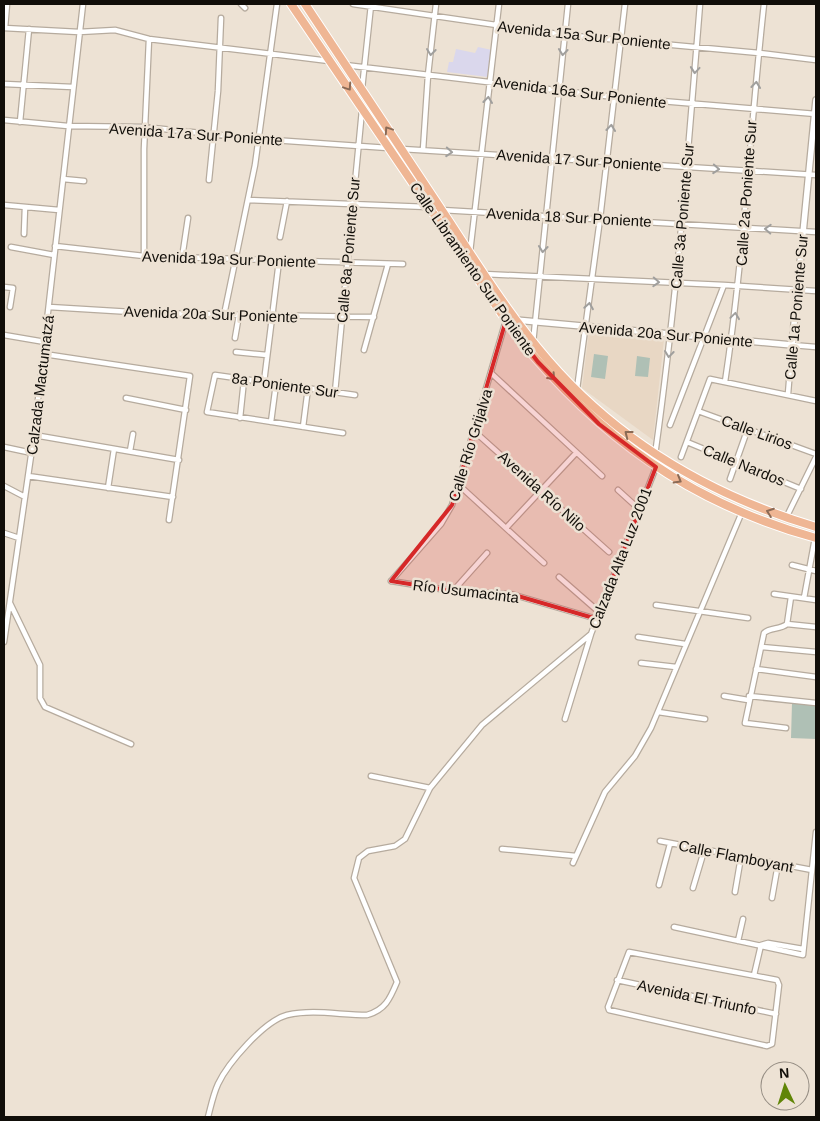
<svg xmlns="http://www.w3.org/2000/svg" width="820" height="1121" viewBox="0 0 820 1121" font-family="Arial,sans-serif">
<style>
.industrial{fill:#dad7ec}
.built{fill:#e8d7c4}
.green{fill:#afc0b5}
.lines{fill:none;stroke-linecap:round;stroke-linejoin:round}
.minor-casing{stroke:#b6ab9e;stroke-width:7}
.tertiary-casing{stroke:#b6ab9e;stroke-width:8}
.primary-casing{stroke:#fff;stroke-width:10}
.minor{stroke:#fff;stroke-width:4.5}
.tertiary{stroke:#fff;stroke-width:5.5}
.primary{stroke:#efb694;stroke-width:8}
.oneway{stroke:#a09f9d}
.oneway2{stroke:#8b6a55}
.marked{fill:#d62828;fill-opacity:0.2;stroke:#d62828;stroke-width:4;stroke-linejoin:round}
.labels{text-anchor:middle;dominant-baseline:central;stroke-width:5;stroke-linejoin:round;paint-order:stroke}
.street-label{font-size:15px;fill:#110e09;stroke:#ede2d4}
</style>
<rect width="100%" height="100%" fill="#ede2d4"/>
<!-- industrial -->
<path class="industrial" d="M478,47l14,3 -4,27 -41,-5 2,-10h4l3,-13 19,4z"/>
<!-- built -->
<path class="built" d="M589,331l75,8 -11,101 -71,-52z"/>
<!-- green -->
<path class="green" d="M594,354l14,2 -3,23 -14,-2z
M637,356l13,2 -2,19 -13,-1z
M792,703l24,3v33l-25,-1z"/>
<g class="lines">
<defs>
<path id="minor" d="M241,4l4,4
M353,4l212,31 194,18 57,7
M4,28l75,4 36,-2 34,9 180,22
M5,28l2,-24
M345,65l269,32 202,17
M4,84l69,3
M362,89l9,-84
M4,120l64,6 76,1 115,12 129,9
M20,122l9,-93
M402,149l414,26
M423,150l5,-75 8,-71
M63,179l21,2
M209,180l9,-89 3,-73
M248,200l180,7
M4,205l55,5
M442,210l374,22
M24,234l1,-27
M280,237l7,-36
M55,246l89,10 259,8
M11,247l43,8
M470,252l29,-248
M144,256v-107l5,-110
M182,258l6,-40
M484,274l240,11 92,6
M4,287l9,1 -3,19
M49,307l99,6 226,4
M224,315l31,-150 22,-161
M4,335l41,7
M235,338l4,-23
M533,343l35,-339
M364,350l24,-86
M236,352l31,3
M44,354l146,22 -21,144
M491,373l111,103
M264,382l15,-121
M725,382c19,-125 25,-252 39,-378
M577,389l23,-170 25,-215
M335,392l27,-282
M788,394l4,-49 24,2
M126,398l60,12
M698,411l118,43
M240,418l4,-38
M271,422l5,-38
M670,425l54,-140
M303,427l5,-39
M474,431l135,121
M343,433l-136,-21 8,-37 140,20
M34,435l145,25
M687,442l114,47
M4,447l28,6
M130,451l3,-17
M655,455c21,-150 33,-300 45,-451
M681,457l29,-78 106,22
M28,476l145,21
M730,479l18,-51
M4,486l21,11
M460,486l84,77
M108,488l6,-39
M618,490l22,20
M786,518l30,-61
M506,528l70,-75
M4,533l15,5
M792,565l24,6
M559,577l40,35
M391,581l50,-57 11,-19 54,-185
M391,581l62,10 58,3 86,25
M453,591l34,-38
M774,594l42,6
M804,598l11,-60
M10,603l30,62v33l5,9 86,37
M656,605l92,13
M787,624l29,3
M787,624l4,-27
M638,637l47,7
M4,642l30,-207 49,-431
M761,647l55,5
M641,663l35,4
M756,669l60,8
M724,696l24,4
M749,696l67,7
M658,712l47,7
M565,719l26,-85
M786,728l-41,-5 19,-90c6,-6 16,-3 23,-9
M371,776l59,12
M660,841l152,29
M502,849l74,7
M573,863l32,-71 30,-36 16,-28 91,-216
M659,885l11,-41
M693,888l11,-37
M735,892l6,-35
M772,898l6,-34
M674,927l129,28 13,-123
M738,941l5,-22
M761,945l7,-2 35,6
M629,952l148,28 2,5 -7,59 -5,2 -158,-36 -1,-3z
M754,975l7,-30
M617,980l159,34
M208,1117c3,-11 5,-22 10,-33 10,-21 46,-63 69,-69 26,-6 53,0 80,0 18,-5 23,-16 30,-33l-43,-104 5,-20 9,-7 27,-5 10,-7 25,-51 52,-63 109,-91 65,-167"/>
<path id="tertiary" d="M516,320l276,25 24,-245"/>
<path id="primary" d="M291,4l225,331c83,102 173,168 300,203
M305,4c46,69 92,138 138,208 33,50 65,102 105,148 71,82 164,136 268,167"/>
</defs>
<!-- minor casing -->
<use href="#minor" class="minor-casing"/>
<!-- tertiary casing -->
<use href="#tertiary" class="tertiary-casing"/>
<!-- primary casing -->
<use href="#primary" class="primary-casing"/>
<!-- minor -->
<use href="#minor" class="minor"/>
<!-- tertiary -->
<use href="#tertiary" class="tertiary"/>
<!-- primary -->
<use href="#primary" class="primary"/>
</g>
<!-- one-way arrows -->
<defs><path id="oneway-chevron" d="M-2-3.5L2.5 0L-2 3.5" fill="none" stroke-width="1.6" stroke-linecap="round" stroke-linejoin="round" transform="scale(1.25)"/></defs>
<g class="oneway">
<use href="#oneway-chevron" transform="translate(431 52) rotate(97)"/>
<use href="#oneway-chevron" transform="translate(563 52) rotate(96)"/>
<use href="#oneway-chevron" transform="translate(695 70) rotate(95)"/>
<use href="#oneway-chevron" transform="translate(756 85) rotate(-84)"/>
<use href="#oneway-chevron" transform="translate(488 100) rotate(-83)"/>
<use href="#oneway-chevron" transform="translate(611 128) rotate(-84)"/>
<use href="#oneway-chevron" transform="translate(449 152) rotate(4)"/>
<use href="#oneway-chevron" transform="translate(716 169) rotate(4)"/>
<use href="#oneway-chevron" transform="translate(768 229) rotate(-177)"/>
<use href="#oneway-chevron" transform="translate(543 249) rotate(96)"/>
<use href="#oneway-chevron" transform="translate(656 282) rotate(3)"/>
<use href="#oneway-chevron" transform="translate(589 306) rotate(-81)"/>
<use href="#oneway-chevron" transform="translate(735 316) rotate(-82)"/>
<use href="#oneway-chevron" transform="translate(669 354) rotate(97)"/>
</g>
<g class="oneway2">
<use href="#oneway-chevron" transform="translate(348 87) rotate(56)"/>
<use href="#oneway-chevron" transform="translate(388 130) rotate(-124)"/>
<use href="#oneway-chevron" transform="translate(552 377) rotate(48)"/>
<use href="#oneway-chevron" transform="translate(628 434) rotate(-142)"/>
<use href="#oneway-chevron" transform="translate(678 480) rotate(30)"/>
<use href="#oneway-chevron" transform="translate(770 512) rotate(-160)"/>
</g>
<!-- marked area -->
<path class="marked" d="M506,320l32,42 61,62 57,43 -59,152 -86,-25 -58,-3 -62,-10 61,-76z"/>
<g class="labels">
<!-- street labels -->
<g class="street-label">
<text transform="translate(584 35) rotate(6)">Avenida 15a Sur Poniente</text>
<text transform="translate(580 92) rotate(7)">Avenida 16a Sur Poniente</text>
<text transform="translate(196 134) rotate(4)">Avenida 17a Sur Poniente</text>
<text transform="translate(579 160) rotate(4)">Avenida 17 Sur Poniente</text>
<text transform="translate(746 193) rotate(-86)">Calle 2a Poniente Sur</text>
<text transform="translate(682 216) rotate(-85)">Calle 3a Poniente Sur</text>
<text transform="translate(569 217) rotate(3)">Avenida 18 Sur Poniente</text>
<text transform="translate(348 250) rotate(-85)">Calle 8a Poniente Sur</text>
<text transform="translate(229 259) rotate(2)">Avenida 19a Sur Poniente</text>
<text transform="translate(473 269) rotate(55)">Calle Libramiento Sur Poniente</text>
<text transform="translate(796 307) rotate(-85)">Calle 1a Poniente Sur</text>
<text transform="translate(211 314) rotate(2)">Avenida 20a Sur Poniente</text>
<text transform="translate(666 334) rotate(5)">Avenida 20a Sur Poniente</text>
<text transform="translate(40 385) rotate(-83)">Calzada Mactumatzá</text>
<text transform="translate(285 385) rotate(8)">8a Poniente Sur</text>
<text transform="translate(757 432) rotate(20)">Calle Lirios</text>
<text transform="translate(470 445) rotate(-73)">Calle Río Grijalva</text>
<text transform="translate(744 465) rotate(22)">Calle Nardos</text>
<text transform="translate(542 491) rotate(42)">Avenida Río Nilo</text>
<text transform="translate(620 558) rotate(-69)">Calzada Alta Luz 2001</text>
<text transform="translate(466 591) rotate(7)">Río Usumacinta</text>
<text transform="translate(736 856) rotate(11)">Calle Flamboyant</text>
<text transform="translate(697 997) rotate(12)">Avenida El Triunfo</text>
</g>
</g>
<!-- border -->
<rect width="820" height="1121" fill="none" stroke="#110e09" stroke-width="10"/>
<!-- north arrow -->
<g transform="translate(785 1086) rotate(356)"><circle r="24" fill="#ede2d4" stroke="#958d83"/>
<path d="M0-4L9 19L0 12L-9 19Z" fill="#608506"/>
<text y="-8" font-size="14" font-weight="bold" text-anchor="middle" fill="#110e09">N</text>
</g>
</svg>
